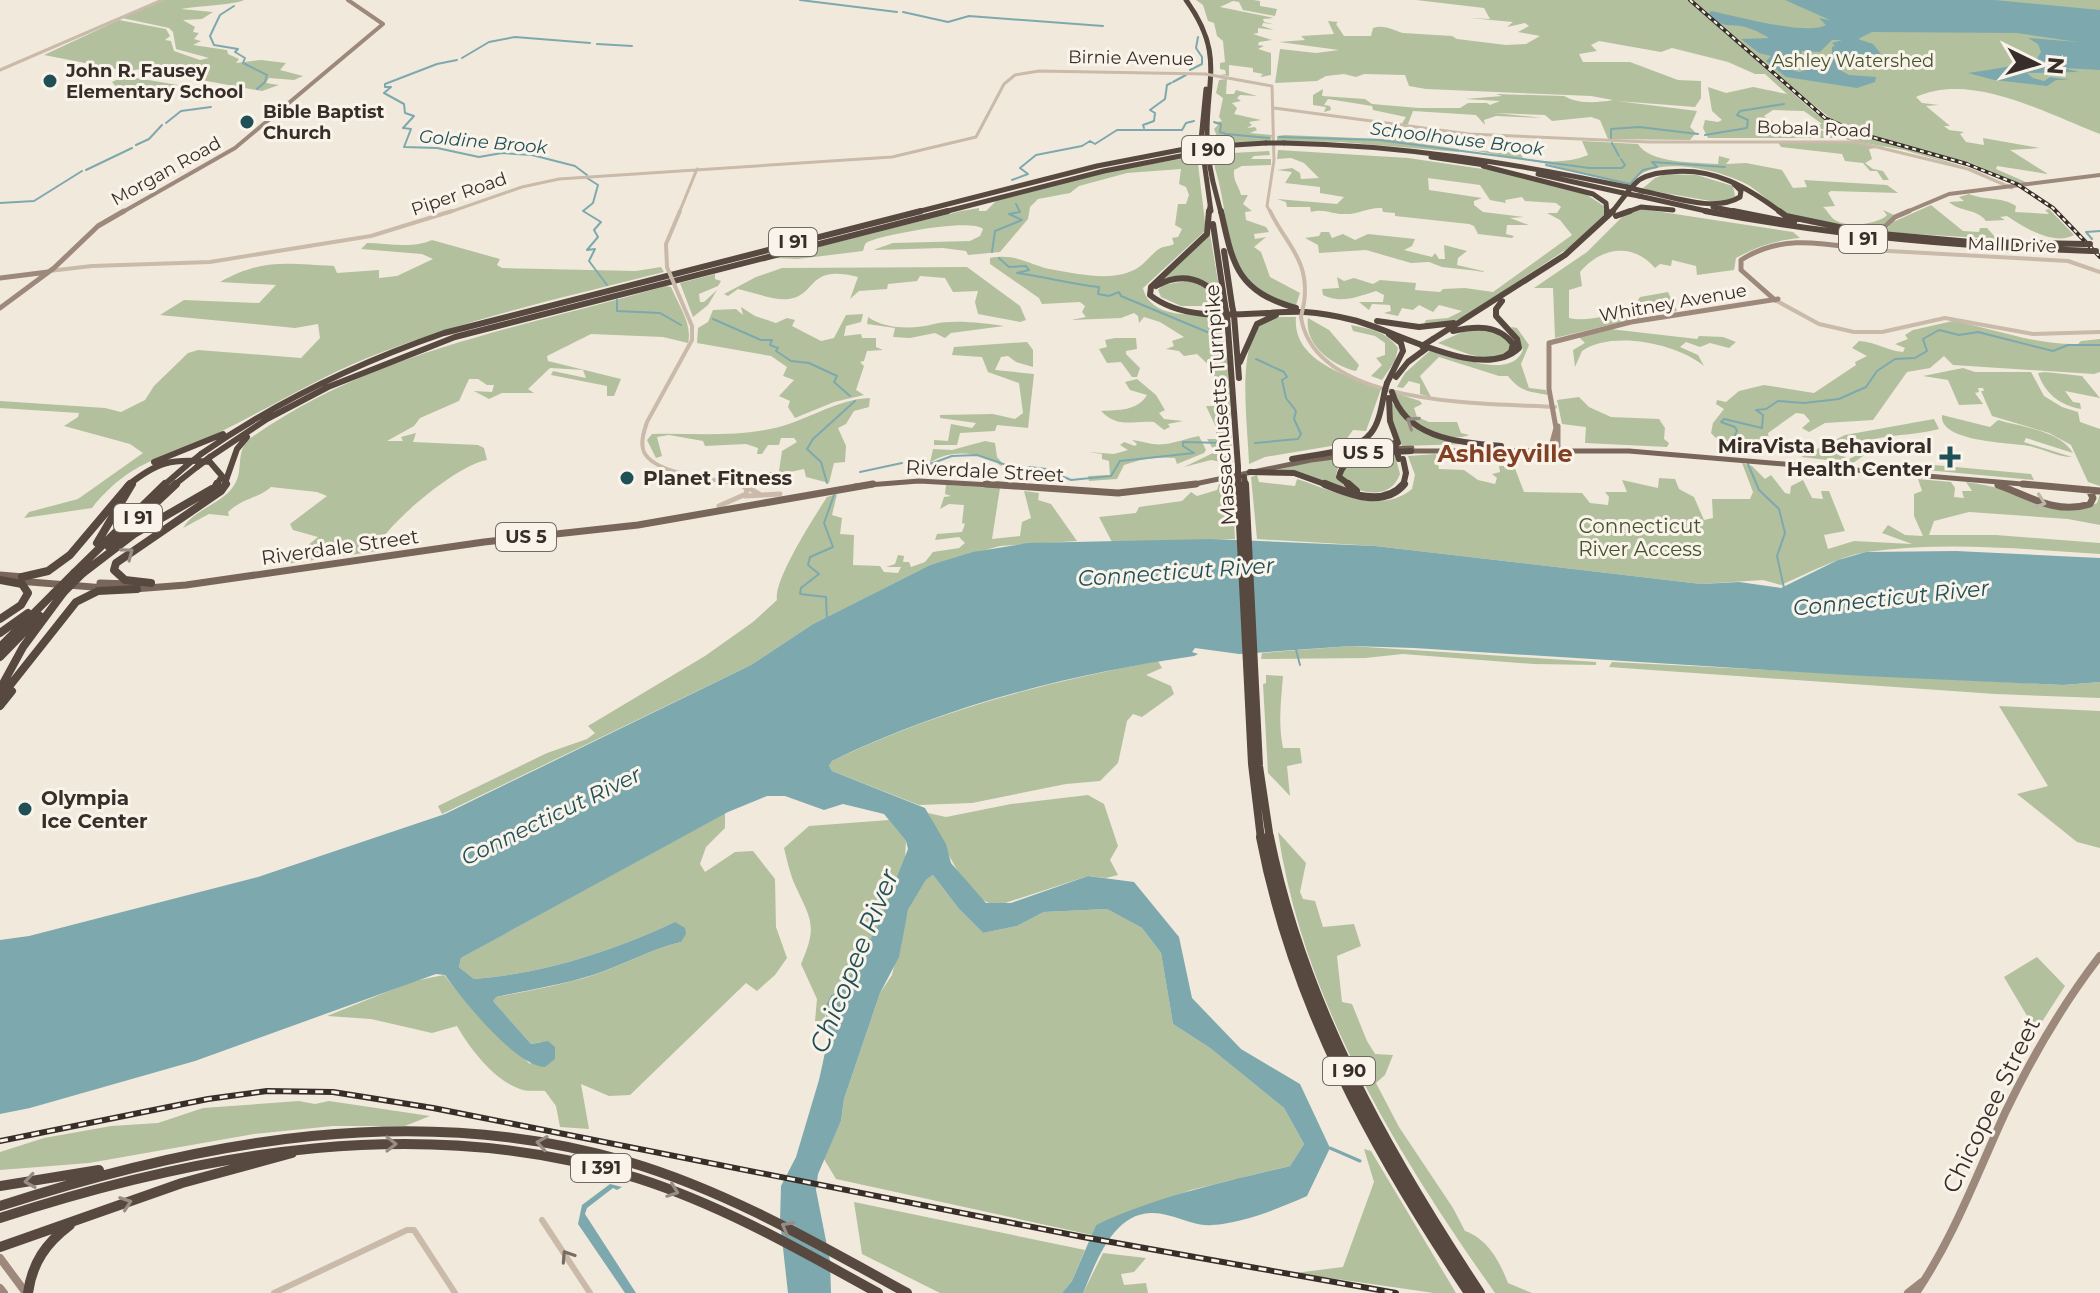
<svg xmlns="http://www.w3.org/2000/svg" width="2100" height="1293" viewBox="0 0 2100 1293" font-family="Montserrat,sans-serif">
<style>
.green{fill:#b2c09e;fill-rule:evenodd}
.water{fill:#7da9ae;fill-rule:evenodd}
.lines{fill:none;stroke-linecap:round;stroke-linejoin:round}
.stream-far1{stroke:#7da9ae;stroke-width:2}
.stream{stroke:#7da9ae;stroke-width:3}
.tertiary-far3{stroke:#c9baa9;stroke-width:3}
.tertiary-far2{stroke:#c9baa9;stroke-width:4}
.tertiary-far1{stroke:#c9baa9;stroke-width:5}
.tertiary{stroke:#c9baa9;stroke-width:6}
.secondary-far2{stroke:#9d897b;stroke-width:4}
.secondary-far1{stroke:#9d897b;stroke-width:5}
.secondary{stroke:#9d897b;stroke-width:8}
.primary-far1{stroke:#78665b;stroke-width:5}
.primary{stroke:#78665b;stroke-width:7}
.motorway-far3{stroke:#574940;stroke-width:5}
.motorway-far2{stroke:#574940;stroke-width:6}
.motorway-far1{stroke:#574940;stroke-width:8}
.motorway{stroke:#574940;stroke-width:10}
.rail-far1-casing{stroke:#372e29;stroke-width:4}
.rail-casing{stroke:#372e29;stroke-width:6}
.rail-far1{stroke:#f9f3ea;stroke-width:2;stroke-dasharray:4;stroke-linecap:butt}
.rail{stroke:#f9f3ea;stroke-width:3;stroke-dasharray:8;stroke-linecap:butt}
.tertiary-bridge-far1{stroke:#c9baa9;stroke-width:3}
.tertiary-bridge{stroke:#c9baa9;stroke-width:4}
.secondary-bridge{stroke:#9d897b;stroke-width:5}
.motorway-bridge-far2{stroke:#574940;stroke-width:5}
.motorway-bridge-far1{stroke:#574940;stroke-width:6}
.motorway-bridge{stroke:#574940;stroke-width:8}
.oneway{stroke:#988d84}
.oneway2{stroke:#bfb4aa}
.oneway3{stroke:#796d63}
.poi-dot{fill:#205057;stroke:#f9f3ea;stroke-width:3}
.labels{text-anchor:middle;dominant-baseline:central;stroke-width:6;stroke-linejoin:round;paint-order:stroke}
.far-street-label{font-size:18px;fill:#372e29;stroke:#f9f3ea}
.far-park-label{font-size:18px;fill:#44542d;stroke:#f9f3ea}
.far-poi-label{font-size:18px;font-weight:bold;fill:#372e29;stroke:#f9f3ea;text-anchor:start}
.far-water-label{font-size:18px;font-style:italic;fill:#205057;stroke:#f9f3ea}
.shield{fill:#f9f3ea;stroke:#716963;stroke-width:2}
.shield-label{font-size:18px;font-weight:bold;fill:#372e29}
.street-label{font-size:20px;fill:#372e29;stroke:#f9f3ea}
.poi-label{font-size:20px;font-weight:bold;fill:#372e29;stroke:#f9f3ea;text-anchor:start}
.park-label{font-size:20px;fill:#44542d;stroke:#f9f3ea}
.water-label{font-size:22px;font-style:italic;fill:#205057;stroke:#f9f3ea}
.quarter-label{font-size:24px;font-weight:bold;fill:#834124;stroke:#f9f3ea}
.near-street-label{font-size:24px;fill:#372e29;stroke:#f9f3ea}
.near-water-label{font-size:26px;font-style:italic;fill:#205057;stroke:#f9f3ea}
</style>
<rect width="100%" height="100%" fill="#f2e9dd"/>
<!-- green -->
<path class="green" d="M163,0h81c-10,5 -48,6 -63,9l32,3 -11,7 -19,1 12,7 -2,5 6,1 -5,6 7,2 -8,4 34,5 1,4 11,5 -3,4 25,-3 25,3 -6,7 23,6 -9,4 -25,-2 -3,5 13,2 -17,6 -110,-20 4,-4 -30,4 -82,-16 75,-35 47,9 4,7 -5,4 6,1 3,10 26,9 9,-2 -33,-9 -3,-17 -4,-4 -47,-10z
M1196,0h57l7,1v5l17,3 -2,7 -32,-6 -4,-8 -6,-1 -13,6 54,11 -11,1 1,3 9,2 -10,-1 -1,3 12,4 -16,-2v5l-5,1 19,6 -13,2 -1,3 6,1 -6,3 13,4v22l-11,2 3,-3 -10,-2v-4l-24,-3v11l-9,-1 6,-1 -1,-4 -5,-1v-6l5,-1 -2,-21 -6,-5 -3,-13 -6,-2 -5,-16z
M1416,0h684v134c-53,-20 -129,-63 -184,-37l6,6 17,2 -13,1 24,20h-6l5,4 15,2 -4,2 6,8 18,3 -1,-7 57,10 -30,2 38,24 -51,-8 -1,3 32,14 -8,1 -49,-21 -96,-25 -40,-16 -97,-78 77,69 26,15 149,47 -86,-25 -56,-10 -15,-9 6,7h-131l-5,-10 2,-8 13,2 4,-2 -10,-9 -4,-24 18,6 27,-6 34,7 -22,-20h-10l-27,-12 -56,-14 -11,4 -62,-11 -8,4 6,6 -18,3 4,8h47l48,18 23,1v17l-6,9 -78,-6 80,10 -7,16 6,6 -6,7 -82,-1 -8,-19 -9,-3 -39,4 -7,-6 -50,-2 48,5 -47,-2 -12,4 1,5 -9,-10 -63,-4 -5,13 -7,1 5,-8 -33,-7 -1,-4 -44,-7 -4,6 6,1 1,4 -7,2 2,-5 -13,-2v-10l10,-6 -1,7 43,3 7,5 47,4h41l8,-5h19l3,2 10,-4 -35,-2 37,-3 -6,-2 68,2c14,8 32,7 49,4l-22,-4 -165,-7 -17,-3 -4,-11 -41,-1 -8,3 -12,-3 -18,2 -9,5 -42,2 5,-34 36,4 23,-3 -60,-8 26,-2 -4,-4 33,-2 -6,-13 10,1 -2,2 8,12h27l2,-8c12,-4 21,3 30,5l49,3 5,3 49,6 20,-1 14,-8 -22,-4 11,-6 -4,-3 -18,4 6,-5 -44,-4 21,1 -6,-11zM1773,110l31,1 18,13 -15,2 24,5c-19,0 -34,-7 -54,-5l-13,-10z
M125,76l53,9 -20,12 -34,-1 -12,-14z
M1227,79l-1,15h8l2,-4 21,6 -17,-1 -3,3 4,3 -9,2 5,5 -3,6 27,6 -12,2 3,3 -5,3 8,-1 2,3 -7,3 22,2 -1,6 -60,3 1,-5 7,2 -5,-12 4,-4 -4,-2 8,-2 -3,-4 4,-19 -7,-5 3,-13z
M1390,127l17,4 -11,4 6,2 1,4 56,8v3l-119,-10 -63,-1v-5l8,-1 97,4z
M1582,141l56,3c12,20 57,18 80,20l1,-8 11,3 -4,5 20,-1 36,7 11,18 14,-1 -3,-7 83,5 11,8 -67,-2 -3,2 7,13 -12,1c5,4 7,10 12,13 14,9 45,3 52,-5l-4,-5 11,5 -19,17c-26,-5 -54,-8 -79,-15 -18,-5 -31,-21 -46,-31 -27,-16 -102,-35 -120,0l-87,-23 -72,-13 49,3 3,5c21,5 46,5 65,-3z
M1778,142h77l30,5 -16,2 3,10 -7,4 8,6 10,2 6,9h-6l-6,-9h-7l-7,-8 -18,-2 -3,-7 -61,-7z
M1278,150l130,8 102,15 74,20 20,13v11l-28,26 -112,74 -19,7h-21l2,-4 22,-2 14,-7 -23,-6 -6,7 -14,-7 -6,5 -11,-2 -4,8 -14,-3 7,-2 -1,-6 -18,-1 -3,6 -10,-8h24l1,-7 -8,-4c-19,6 -35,13 -53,4l-1,-6 17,-1 -2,-11 7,4 10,-3 19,6 7,-4 36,3 -1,7 25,2 3,-3 22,-1 28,4 79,-57 -12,-15 -13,-7h10l4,-6 -5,-4 -31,-2 -3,-4 -17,3 1,3 -16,-3 -10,-15 -52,-7 1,12 53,8 -8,3v4l9,7 41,5 -14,1 19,7h-22l-1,9 8,2 -2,2 -34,-4 -4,-8 -5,-2 -74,-8v-3l-12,-1 -1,-4c-14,-1 -24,7 -39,6 -11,0 -20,-6 -32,-2l-1,-5h-23l-1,-5 -9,-3 60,5 7,-7 -24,-4v-6l-35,-4 7,-11 -15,-2 15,-2 8,5 1,6 18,-1 -15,-15 -13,-5 -14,1z
M1269,151l1,4 -16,1 -3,3h20v6l-29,1 -8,4c-1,12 5,16 7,25h7l-5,9 9,7 -7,1 1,8 20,7 3,5 -15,2 1,5 11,-2 -12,10 7,5 9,25 30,16 -4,12c-78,-19 -62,-75 -81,-137l-2,-14z
M1197,156l9,74 -63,58c7,31 51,27 76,26l9,50 5,106h-10l-1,-8 -11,-2 -27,7 31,-15 -8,-13h10l-2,-14 -9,-19h8v-36l-17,-16 -13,2 -5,-5 -13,-2 8,-3 -2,-5 12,-4 -24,-15 -16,-5 -5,6 -1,-7 -4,-3 -13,5 -50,2 15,-3 -4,-5 3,-6 -5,-4 -38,2 -3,-6 -49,-34v-6c29,-5 40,8 65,12 25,4 60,13 84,-3 8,-5 15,-17 24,-20 4,-1 7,-1 11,-3l-2,-6 6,-1 4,-8 -7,-4 3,-21h8l3,-9 -3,-8 -7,-3 2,-15 -54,4 -48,13 -9,7 -32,6 -8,8 -2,12 -28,33 -32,3 -2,-4 -23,-3 -70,2 20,-7 77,-2 10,-5 3,-7c-12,-11 -95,5 -113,12 -6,2 -5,4 -7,10l-65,8 -23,-1 186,-47 18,-3v3h7l11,-11 115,-29z
M1666,174l31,1 36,11 2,10 -6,5 -13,1 -74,-13 13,-11z
M1969,194c17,7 32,2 47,12l-1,6 34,2 -4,-4 4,-1 25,26c-21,12 -55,-11 -67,-19l-7,1 5,3 -19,1c-8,-12 -26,-9 -37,-19l15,-1 -5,-4z
M1931,205l32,26 16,1 1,-4h7l10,11 -113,-7 9,-10z
M1642,209l151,23 7,6c-23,2 -44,9 -64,20l-2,12 -37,5 -1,-9 -24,-6 -1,6 -11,-2 -5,4c-22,-26 -54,-21 -75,4l2,14 -13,4v28c24,6 60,-12 74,-1l-88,21 -2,-50h-19l53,-36 37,-37z
M1321,232h8l3,6 11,-4 12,6 13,-6 47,5 -3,7 -8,4 28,7 3,-4 4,6h6l-1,-14 23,6 -9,7 -1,7 30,7 -45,-5 -13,-5 -18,1 -45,-13 -47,3 -1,-8 -13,-7 14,-2z
M1210,234l11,65c-16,-28 -41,-20 -67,-14z
M432,240l68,19 -3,6 5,3 134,3 25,-4 3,5c-100,25 -201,48 -297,86 -51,21 -98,50 -147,74 -54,27 -87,25 -128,76l-68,10 5,-6 49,-13 65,-46 -13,-9 -66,-18 14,-9 1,-4 -79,-5v-7l105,7 16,4 24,-12 9,-14 34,-33 10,-3 103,8 19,-20 -2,-14 -23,4 -135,-13 24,-15 75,3 17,-18 -56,-3c42,-24 68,-18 114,-16l3,7 42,-3v8l18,-2 36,-17 -11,-5 -61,-5 6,-6c19,0 45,6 65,-3z
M967,267l53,39 6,14 -6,2 -42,-8 -3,-12 3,-11 -25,1 -8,-14 -25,-2 -3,5 -29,3 -1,5 -28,2 -9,8 8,-22c-52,-13 -40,18 -69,22 -15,2 -36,-7 -51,-10l-10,7 -4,-2 32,-17 26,-9z
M715,274v5l6,2 -3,5 -19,8 1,8h4l13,-12 -9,15 -15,12 -13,-34z
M1191,280l23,13 2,13h-35l-20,-9 -3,-7 5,-5z
M666,286l5,1c7,17 22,38 17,56l-25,-6 -72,-3 -44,22 1,5 73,18 -7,17h-7v-10l-56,-11 2,-4 33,7 -3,-8 -33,-2 -22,21 6,4h-32l-13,6 -15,-8 18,1 2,-7h-7l-9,-6h-9l-10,22 -39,17 -6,8 -27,15h16l-2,-4 15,-4 -3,9 65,3 6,3 3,12c-30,5 -97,61 -111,88l2,3 -93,13 33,-27 -25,-7 -3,-6 37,-28 -10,-4 -46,-5c-12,11 -28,11 -43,25l1,4 -20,-2 -26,14c12,-20 43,-25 53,-46 7,-15 0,-28 12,-42 125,-90 274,-112 418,-154z
M1668,292l9,19c-17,4 -28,2 -42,-7l5,-7z
M741,307l14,9 21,7 11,-5 8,2 -3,6 29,15 13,-3 12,-23 17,-1 -2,8 -15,4 -2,10 17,-2 1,4h14v9l7,3 -16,1 -3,10 -4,1 4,4 -8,24 8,5 -30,7 -39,16 -7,-11 2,-6 -11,-5 15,-16 -11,-4 4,-9 -16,-11 -74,-13 1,-15 10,-6 5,-12 23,-1 7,6z
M868,317c18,13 47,12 66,7 17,-5 52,-1 70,2l-53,7 -6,5 -10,-5 -25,5 -17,-1 2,-9 -28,-4z
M1296,317c-4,44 52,59 85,72l-15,42 -13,-1 -10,14 -78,13 -16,7c-1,-39 -14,-123 16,-143 8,-5 21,-4 31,-4z
M1308,318l21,12 30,35 -3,6c-24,-6 -52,-26 -48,-53z
M1953,321c43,8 81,24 125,23l3,-3 19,-2v33l-6,2 -141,-9 -9,-9 -14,12 -23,4 -34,48 -48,3 -16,9 -7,-4 8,-7 -6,-7 -8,-1 -28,20 1,8 -5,4 -23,-1 -1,4 -18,-4 -11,-11 2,-10 11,-14 -8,-5 1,-4 9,2 13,-11 25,-6 50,8 42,-28 -1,-3 12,-6 -15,-8 7,-7c18,1 28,10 44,11l2,-4 -10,-4 13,-5 -3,-4 8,-5z
M1351,325c20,4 35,6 47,23l-3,13 -13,19 -11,-4 11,-11 -6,-7 9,-3v-12l-10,-7 -22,-5z
M1511,327l6,1 12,17 -8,19 8,24 17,2 2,5c-20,-4 -27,-3 -40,-19h-9l-60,-19 -19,19 11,21 -11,-3v-10l-11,-3 -6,7 -6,-1 8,-14 28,-25c21,8 78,33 90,2z
M1469,329l26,2 16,13v5c-21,18 -50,2 -73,-6z
M1610,329l87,10 2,-3 24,1 13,5 -7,6 -19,-5 -10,4 -14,-5 -6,5 18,8 6,11c-27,-23 -93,-36 -122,-15l-7,16 -2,-17 12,-7 -7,-7z
M1115,338h21l1,11 -11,2v3l14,14 -3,9h-5l-11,-15 -14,1 -8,-14 8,-2 -2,-7z
M1027,342l6,8v17l-17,-5 -8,-6 -7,1 -6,13 39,4 -6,54 -31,-3 -2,6 -35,2 -3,12h-23v-5l14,1 3,-17 21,4 4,-5 -36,-5v-3l53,-1 22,5 8,-6 -4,-30 -31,-11 -6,-15 -30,-2 2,-8z
M1963,368l12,4h56l13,24 18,11 16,5 2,10 20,7v57l-12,-4 -17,-37 -22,-12 -57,-17 -11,-25h3l-1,-3h-5l1,4 -4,1 8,11 -24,1 -11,-25 -25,-4z
M2045,372l37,4 18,22 -35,-7 8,11 7,1 1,6c-21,-4 -36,-15 -43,-36z
M1137,379l19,16 9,15 -6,3 5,6 19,2 -15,3 2,3 -6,3 -10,-8c-22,-2 -36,7 -53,-11 17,-1 37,0 46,-16l-17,-5 -5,-8z
M1395,393l25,8 2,3 -8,4 3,9 12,5h28l4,11 8,2c-16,8 -56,-8 -66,-23 -3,-6 -5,-13 -8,-19z
M1579,397l10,10 22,10 48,2 6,9 -1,11 5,4 -2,4 -82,-4 1,-16 -24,-3 -5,-24z
M870,398l-1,9 -15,4 -8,13 -8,4 8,18 -1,16 -11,1 -5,20 -23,-6 -2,-8 -52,11 -10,-1 -1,-3 38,-5 3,-20 15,-9 -3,-4h-13l-2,7h-11l-6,9h-5l1,-6 -12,-4 -41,2 -2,-5 -34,-6 -12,2 5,19 -6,2 -9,-18 5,-6c39,-1 80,3 118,-5 34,-6 65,-30 100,-31z
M1392,403l20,22 53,19 -63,2 -9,-24z
M1942,415l48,12 8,-7c23,7 62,10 75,33l-47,-15 -2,4 48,15c-14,0 -28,-8 -43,-11 -21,-4 -90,-4 -87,-31z
M1934,419l5,10c-33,9 -72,3 -99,26l9,4 20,-10 16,2 -19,3 -13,9 -52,-6 44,-22z
M1199,436l7,14 -2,3 -27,11 -2,-6c-18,-2 -34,1 -51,7l-7,14 -28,2 -1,-5 22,-1 -1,-14 -7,-2v-5l-14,-2 26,2 14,-4 -8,-5 4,-3 11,4 2,-2 -5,-4c10,1 22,6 33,4 11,-1 22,-6 34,-8z
M985,441l10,2 2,14 6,7 -2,2c-17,-15 -53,-17 -71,-3l3,-14 19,1z
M1436,454l3,15 25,1 14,10 17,4 2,-6 -5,-4 8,-2 -1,-6h15l10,26 58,1 8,10 18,2 1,-8 -4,-5h22l-5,-12 36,8 1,-10 16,1 4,10 15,8 10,23 9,-2 -1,-19h38l3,-7 -11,-29 10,3 13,13 6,-4 14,18 5,1 1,-8 12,-6 9,18 11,1 -2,-8h8l16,40 -21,4 4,14 26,-8 58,3 -30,-11 6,-8 17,10 18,1 -9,-20v-22l8,-3 -4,-12 33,3 4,6 -1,9 10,1 -2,-7h10l-6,-9c16,2 30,5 45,10 33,12 50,28 86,11l3,-9v31l-32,-6 -99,-7 -35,9 -5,14h67l104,8v11c-77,-5 -156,-13 -233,-2 -30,5 -58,21 -86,33l-18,-5 -62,4 -326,-38 -118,-7 -6,-62 6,-2 2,7 36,4 2,-7c35,11 83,37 115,10l3,-14 -7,-19z
M1395,455l5,19c-9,26 -39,21 -57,7l-2,-12 13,-9z
M1353,457l-14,7 -3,11 9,12 9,5 -77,-22 34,-9z
M1902,462l129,12 3,6 -130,-12z
M1232,482l3,57 -123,3 -13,-25 37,-4 3,-6 43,-6 9,-9 6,4 20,-6 2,-6z
M946,485l54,3 -8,51 28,-3 2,-14 9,-4 -7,-27 15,2 -1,7 13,4 26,37 -77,5 -70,19 -117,59 -62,41 -309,149 -4,-8 109,-53 40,-14 8,-6 -7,-7 117,-70 48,-34 24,-22c-4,-19 37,-83 50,-103l10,-3 -5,21 10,3 -2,16 14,1 -1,30 27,1 4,6 14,1 3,-6h-15l9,-3 3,-9 6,1 -1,6h6l2,5 14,-5 8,-10 26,-4 6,-5 -6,-6 -24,3 2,-6 25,-2 3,-8 -3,-1 2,-18 -15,-1 -9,5 4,-12 7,-1 -6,-2z
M1351,646l245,16v3l-63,-1 -130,-10 -38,4 -104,1 1,-6z
M1158,661l4,7 -16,7 25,11 3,8 -32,23 -9,-3 -6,7 -9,42 -18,18 -34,3 -94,19 -53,2 -87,-34 -3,-5 3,-5c103,-50 214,-79 326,-100z
M1612,662l451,23 37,-3v16l-105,-4 -386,-27z
M1266,675l17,1c-2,25 -5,47 0,72h17l2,15 -15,3 3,30 -22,-23 -5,-89 3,-1z
M1999,706l101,5v137l-23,-6 -60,-48 31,-8z
M1088,795l16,9 14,42 -8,14 8,15 -12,3 -18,-2 -89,29c-33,0 -57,-67 -71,-92l18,4 65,-13z
M725,813v15l-19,19 -6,17 5,8 30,-20 18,-1 22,28 1,48 11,31 -12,17 -18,16 -11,-8 -116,112 -21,1 -28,-12 8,45 -29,-2 -4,-21 -11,-15c-8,-1 -18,1 -25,-2 -26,-9 -50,-40 -63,-63l-25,7 -61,-14 -44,-3 87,-35 30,-6 35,42 51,47 11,-22 -10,2 -39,-44 4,-3c33,-6 65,-12 98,-22 30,-10 56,-26 87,-33l-6,-20c-65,30 -129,51 -201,57l-15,-12 2,-9z
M889,820l17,21 -1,17 -28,69 -35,63 -11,5 -6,12v14h-10l2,-22 -16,-35c17,-39 10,-44 -6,-79 -5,-11 -8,-25 -11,-37l25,-22z
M1278,832l28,31 -6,29 3,7 12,2 8,26 31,-3 7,22 -24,10 5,46 10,2 15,37 8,13 18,1 -8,20 -9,8 23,44 54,81 12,23c23,8 35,31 43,52l24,10h-37c-97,-138 -192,-291 -217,-461z
M933,875l26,34 24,24 34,-7 27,-14 63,-3 35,19 19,25 12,71 37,24 74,60 20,36 -14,22 -99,24 -95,35 -4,10 -256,-56 -12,-20 17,-38 3,-22 36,-106 12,-18 16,-65 18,-30z
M2037,957l28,29 -29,45 -32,-54z
M299,1101l16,3 14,-3 101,15 -25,10h-72l-79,8 -165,29 -89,7v-18l44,-14 67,-12 47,-3 45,-15z
M1364,1149l7,2 85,142h-22l-139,-20 48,-6 31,-85z
M854,1202l231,48 -13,31 -10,12h-122l-78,-39z
M1103,1253l43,5 -12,14 -13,2 3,11 22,-2 2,10h-65z"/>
<!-- water -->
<path class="water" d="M1785,0h209l106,10v60l-36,-2 15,4 -52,1 6,5 11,3 6,-4 19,3h-13l-9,6 -53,-6 -26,-7c23,-3 44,-8 67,-11l6,-10 -3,-8 -10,-6 49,4 -60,-9 -145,-1 -14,7 15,5 8,10 -21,12 -22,-1v4l11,6 27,2 -1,5 -18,6 -71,-11 -20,-16 5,-5 -12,-3 -18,-14 28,-1c-5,-3 -12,-7 -18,-9 -19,-8 -23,3 -43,-14l3,-4c25,5 96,25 115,14l-7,-7 11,2zM1832,40h10l-10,3 3,3 -3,1v10l-15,4 5,5 -23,6 -7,-2 -1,-5 -6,-4 16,2 3,-3 -4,-3 2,-6 18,1z
M1211,539l164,7 326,38 38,-2 42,6 57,-28 28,-8 90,-1 144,7v124l-37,3 -199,-9 -450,-28 -63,-2 -112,8 -44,-6 -3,4 6,2 -4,2c-124,18 -249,50 -362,105l-3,5 3,5 93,37 21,36 5,19 35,40h25l77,-27 46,6 45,55 13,61 49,51 59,35 30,64 -23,48c-30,13 -63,27 -95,29 -20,2 -41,-13 -61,-12 -39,1 -55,50 -68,80h-21l10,-12 24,-56c62,-29 128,-43 194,-59l14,-22 -20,-36 -74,-60 -37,-24 -12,-71 -19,-25 -35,-19 -63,3 -27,14 -34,7 -24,-24 -26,-34 -7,5 -18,30 -9,47 -19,36 -36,106 -3,22 -23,53 -2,16 14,71 1,32h-43l-8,-72 1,-35 15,-29 23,-77 9,-41 -3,-32 6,-12 11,-5 35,-63 31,-78 -2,-8 -22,-27 -41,-10 -19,6 -39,-14h-18l-39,16 -267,146 -2,9 15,12c72,-6 136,-27 201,-57l10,6 1,6 -5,8c-31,7 -57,23 -88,33 -32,10 -64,15 -97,22l-3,4 38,43 17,-3 7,6v12l-10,8c-30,-1 -83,-68 -100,-92l-9,-1 -241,87 -165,47 -30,6v-174l29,-4 229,-59 187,-63 306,-149 62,-41 117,-59 43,-13 55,-9z
M610,1184l12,3 -5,3 -4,-2 -26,20 -2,6 51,79h-11l-47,-69 4,-19z"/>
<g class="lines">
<!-- stream-far1 -->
<path class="stream-far1" d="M800,0l97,12
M234,6l-14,9 -10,21 4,9 24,4 -3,3 10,6 -2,5 24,12 -2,7 -8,7
M903,12l45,10 21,-6 134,10
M597,44l35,2
M462,58l27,-16 26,-5 75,6
M457,60l-20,4 -52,20v3h6l-7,6 20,11 1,9 9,3 -11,12 8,1 -7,18 33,1 42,9 23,-4 30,2 43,11 12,9
M1190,70l12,-6v-7l-6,-9 2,-11
M1173,82l13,-7
M1214,122l7,2 -1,8 6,2 43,4
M166,123l15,-12 30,-4
M1144,128l-1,-3 11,-4 1,-8 -5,-3 15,-11 2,-14 4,-2
M1705,135l42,-7 1,-8 -11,-5 3,-4 44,-7
M1279,137l100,3 210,28h33l3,-3 -4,-6
M1611,138v-9l28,-2 59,7
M1612,143l7,13
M136,145l13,-6 13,-14
M1546,165l84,19 13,-14 14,-3 -5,-5 73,5
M86,170l46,-22
M587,178l11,7 -5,18 -10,8 18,11 -7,8 4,7 -11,13 8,-1 -6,12 18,24
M1012,180l16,-6 -8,-6 16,-13 46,-9 8,-5 5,3 22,-14h65l4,-7 8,-2
M0,203l34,-2 48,-30
M2092,239l-6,-7 14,-1
M992,252l3,-21 27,-11 -13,-6 11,-2 -4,-8
M999,258l10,9 17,-1 3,4 -12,3c29,4 53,11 82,14l-1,7 11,2 10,-4 2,4 91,38
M617,300v11l43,2 21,12
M713,319l48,21h11l-2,5 8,3 -2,3 15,10 18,2 28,13 -3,6 16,14
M1255,443l43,-4 3,-5 -7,-15 2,-8 -10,-13 -4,-18 5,-3 -3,-5 -28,-13
M1736,446l-4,-5 5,-10 -2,-4 -14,-5 3,-3 38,9 1,-13 -7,-5 10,-1 12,-8 26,2 35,-4 27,-12 11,-16 18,-12 20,-1 12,-7 -4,-12 16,-9 20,5 19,-3 75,19 15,-6h32
M930,464l22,-8 25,-1 44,15 9,-3 16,2 25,11 40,-4 9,-15 74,-8 -11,-7v-4l41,1
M1748,464l11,26 20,19 6,24 -8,23 7,32
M860,472l42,-9
M827,483l-6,-21 -14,-13 6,-10 42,-38
M827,621l-1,-24 -26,-3 1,-6 18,-14 -11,-9 2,-8 23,-10 -9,-24 10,-28
M1295,646l5,19"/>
<!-- stream -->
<path class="stream" d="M1330,1148l30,13"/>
<!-- tertiary-far3 -->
<path class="tertiary-far3" d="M0,70l162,-70
M1222,77l50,9 2,74 -7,46 4,7
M1274,108l195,26 180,8h207l112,27 44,19
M447,213l75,-26 37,-8 333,-22 84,-20 28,-53 11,-9 24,-4 166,3
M679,213l18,-44"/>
<!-- tertiary-far2 -->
<path class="tertiary-far2" d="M1270,211c17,35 40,49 34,92
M1871,250l197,11 32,11
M667,267l-1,-23 14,-33
M49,271l43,-5 118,-4 161,-26 81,-25
M675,286l17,40v14l-45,82c-3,9 -7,21 -3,30 12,25 80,27 105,34
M1775,300l44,24 35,8h28l63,-14 88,16 67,-2
M1301,317c14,91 186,86 254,90"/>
<!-- tertiary-far1 -->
<path class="tertiary-far1" d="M742,484l17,10
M745,496l35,-2
M719,506l27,-12 1,-5 -4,-3"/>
<!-- tertiary -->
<path class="tertiary" d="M542,1220l48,73
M274,1293l133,-63h7l41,63"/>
<!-- secondary-far2 -->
<path class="secondary-far2" d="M121,213l114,-65 148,-124 -35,-24
M1904,213l45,-19 151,-19"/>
<!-- secondary-far1 -->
<path class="secondary-far1" d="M1880,231l15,-14 14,-6
M0,278l48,-6
M1775,300l-34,-30v-10c42,-27 84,-16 130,-10
M0,308l54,-40 44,-42 26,-15
M1558,426v24
M1550,450l6,-22 -7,-39v-46l82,-21 147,-23"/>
<!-- secondary -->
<path class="secondary" d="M0,1258l26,35
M0,1288l4,5
M1908,1293l14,-11
M1916,1293c38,-56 61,-119 89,-180 27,-56 57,-108 95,-157"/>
<!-- primary-far1 -->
<path class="primary-far1" d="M1360,450l52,-2
M1406,451h223l418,35
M1998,485l4,1
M855,486l64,-5 90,5
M1185,486l126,-26 54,-7"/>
<!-- primary -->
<path class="primary" d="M986,484l132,9 78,-9
M2023,484l77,7
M1998,485c31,11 58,30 92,19l3,-6 -4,-8
M0,575l24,2
M18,581l87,7
M100,583l31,1
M134,589l52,-4 298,-43 154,-17 235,-41"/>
<!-- motorway-far3 -->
<path class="motorway-far3" d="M1186,0c39,54 20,79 21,138 0,15 3,30 6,44
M1206,89l-5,51 10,71
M1284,143c116,2 229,20 343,44
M1219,146l47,-3
M1431,157l54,8
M1483,166l110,28 13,9 1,10
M1538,174l85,19
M1212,178l9,35
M1642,191c29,5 72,22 98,6l1,-6 -7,-7
M1639,196l76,17
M1713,207l30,6
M913,213l184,-47 93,-18
M940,213l164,-42 87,-17
M1209,213l1,-7
M1611,213c9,-10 18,-25 28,-33 9,-6 20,-7 30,-8 45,-5 78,15 113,41
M1624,213l17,-6 32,3"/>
<!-- motorway-far2 -->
<path class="motorway-far2" d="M1209,211l-2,23 -56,53 -1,8c40,32 107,15 155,17 15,1 32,4 48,8 43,10 129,63 166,28l-2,-9 -21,-23v-7l6,-8
M1221,211c12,55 16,80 75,97
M1607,211v4
M1705,211c128,25 257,36 387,40
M1733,211l61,12
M1779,211l7,5 77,16
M1616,216l14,-5
M1213,224l12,81
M1859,232l112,10 114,2
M1224,251l8,54
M1156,286c25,-14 52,-9 65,18
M1227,315l11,152
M1234,315l5,63
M1377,321l42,6 35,-4
M1453,331c22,-5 45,-7 60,13l-2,8 -7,5
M1433,339l132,-84 48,-44
M1240,362l17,-38 19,-9
M1396,377l12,-15 19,-14
M1387,383l16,-32 -2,-8 -12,-9
M1392,392c14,47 67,50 109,54
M1389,398l1,23 8,22
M201,454c76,-53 156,-91 243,-121l477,-122
M210,457l57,-38 61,-32 127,-50 493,-126
M1292,459c23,-5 64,-6 79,-26 9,-11 11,-30 14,-43
M1403,459l3,14 -3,13
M154,462l69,-28
M1250,472l44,1 36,13
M1244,477l1,9
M1238,479v7
M127,486c30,-24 44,-28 83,-24l12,14 -6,10
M131,486l2,-3
M163,486l23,-20
M173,486l24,-19
M224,486l13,-37 10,-12
M1351,486l-12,-9c6,-29 49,-24 72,-26"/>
<!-- motorway-far1 -->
<path class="motorway-far1" d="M1238,484l14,280 9,75
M1245,484l14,282 11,73
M1325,484c24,10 59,24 79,0
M1348,484l8,7
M212,494l5,-10
M97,543l35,-59
M109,547l67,-63
M74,573l91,-89
M83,573l51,-39 78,-45
M22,577l26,-6 22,-16 60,-71
M0,580l22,4 6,9 -7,12 -21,14
M151,583l-26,-3 -11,-10 2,-7 105,-72 5,-7
M0,633l28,-20
M0,647l54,-54
M0,657l40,-41
M0,689l23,-42 40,-54
M0,698l76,-96 22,-11 39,-2
M0,706l12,-15"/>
<!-- motorway -->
<path class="motorway" d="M1261,837c32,168 113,315 208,456
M1269,837c34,168 117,314 211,456
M0,1186l99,-16
M0,1206c204,-66 418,-106 629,-44 98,29 189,82 278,131
M0,1218c206,-67 426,-106 637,-40 85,27 163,72 241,115
M0,1247l182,-64 110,-30
M28,1293c4,-30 18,-50 42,-68"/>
<defs>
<path id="rail-far1" d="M1690,0l135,118 36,16 106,30 50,20 36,24 47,49"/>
<path id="rail" d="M0,1141l208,-42 59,-8 66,1 100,16 650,129 313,56"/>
</defs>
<!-- rail-far1 casing -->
<use href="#rail-far1" class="rail-far1-casing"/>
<!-- rail casing -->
<use href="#rail" class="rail-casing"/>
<!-- rail-far1 -->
<use href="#rail-far1" class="rail-far1"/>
<!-- rail -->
<use href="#rail" class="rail"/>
<!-- tertiary-bridge-far1 -->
<path class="tertiary-bridge-far1" d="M1205,74l17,3"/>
<!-- tertiary-bridge -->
<path class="tertiary-bridge" d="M667,267l8,19
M1301,317l3,-14"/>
<!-- secondary-bridge -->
<path class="secondary-bridge" d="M1873,244l7,-13"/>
<!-- motorway-bridge-far2 -->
<path class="motorway-bridge-far2" d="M1266,143h18
M1190,148l29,-2
M1191,154l27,-3
M1627,187l15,4
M1623,193l16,3"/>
<!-- motorway-bridge-far1 -->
<path class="motorway-bridge-far1" d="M2085,244h5
M2092,251h4
M1225,305l2,10
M1232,305l2,10
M1422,346l11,-7
M1385,390l2,-7
M1394,443l5,16
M186,466l15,-12
M197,467l13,-10
M1238,467v12"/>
<!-- motorway-bridge -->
<path class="motorway-bridge" d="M54,593l20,-20
M63,593l20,-20"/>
</g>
<!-- one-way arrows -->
<defs><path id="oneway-chevron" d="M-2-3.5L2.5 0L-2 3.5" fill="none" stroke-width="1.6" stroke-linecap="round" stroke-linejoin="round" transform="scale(2)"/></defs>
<g class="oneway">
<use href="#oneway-chevron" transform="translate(1412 422) rotate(-146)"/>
<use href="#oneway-chevron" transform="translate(128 553) rotate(-37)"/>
<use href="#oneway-chevron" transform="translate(542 1143) rotate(-171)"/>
<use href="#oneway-chevron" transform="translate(391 1144)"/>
<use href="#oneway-chevron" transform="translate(30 1181) rotate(171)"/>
<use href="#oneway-chevron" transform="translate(673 1191) rotate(20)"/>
<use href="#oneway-chevron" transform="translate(126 1203) rotate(-19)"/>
<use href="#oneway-chevron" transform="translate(787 1227) rotate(-152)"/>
</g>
<use class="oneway2" href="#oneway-chevron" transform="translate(2040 502) rotate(20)"/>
<use class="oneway3" href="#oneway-chevron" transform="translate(567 1256) rotate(-123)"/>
<!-- markers -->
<g class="poi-dot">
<circle cx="50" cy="81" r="8"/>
<circle cx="247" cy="122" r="8"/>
<path d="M1946 445h8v8h8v8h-8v8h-8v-8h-8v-8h8z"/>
<circle cx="627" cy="478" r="8"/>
<circle cx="25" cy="809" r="8"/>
</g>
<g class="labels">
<!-- far-street labels -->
<g class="far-street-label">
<text transform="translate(1131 58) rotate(1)">Birnie Avenue</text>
<text transform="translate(1814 129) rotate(2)">Bobala Road</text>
<text transform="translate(166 171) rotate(-29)">Morgan Road</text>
<text transform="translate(459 194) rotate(-19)">Piper Road</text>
<text transform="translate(2012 245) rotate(2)">Mall Drive</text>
<text transform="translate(1673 303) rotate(-10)">Whitney Avenue</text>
</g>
<!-- far-park labels -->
<g class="far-park-label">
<text x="1853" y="61">Ashley Watershed</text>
</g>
<!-- far-poi labels -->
<g class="far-poi-label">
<text x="66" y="71">John R. Fausey<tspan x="66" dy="21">Elementary School</tspan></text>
<text x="263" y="112">Bible Baptist<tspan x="263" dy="21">Church</tspan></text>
</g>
<!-- far-water labels -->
<g class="far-water-label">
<text transform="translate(1457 139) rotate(7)">Schoolhouse Brook</text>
<text transform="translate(483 142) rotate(5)">Goldine Brook</text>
</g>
<!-- shield labels -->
<g class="shield">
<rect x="1182" y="136" width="52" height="28" rx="6"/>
<rect x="1839" y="225" width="48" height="28" rx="6"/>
<rect x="769" y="228" width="48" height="28" rx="6"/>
<rect x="1333" y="439" width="60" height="28" rx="6"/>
<rect x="114" y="504" width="48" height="28" rx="6"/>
<rect x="496" y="523" width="60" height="28" rx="6"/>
<rect x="1323" y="1057" width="52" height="28" rx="6"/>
<rect x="571" y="1154" width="60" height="28" rx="6"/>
</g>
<g class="shield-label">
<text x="1208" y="150">I 90</text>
<text x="1863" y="239">I 91</text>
<text x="793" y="242">I 91</text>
<text x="1363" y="453">US 5</text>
<text x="138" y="518">I 91</text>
<text x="526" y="537">US 5</text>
<text x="1349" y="1071">I 90</text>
<text x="601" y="1168">I 391</text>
</g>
<!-- street labels -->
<g class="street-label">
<text transform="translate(1220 405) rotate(-94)">Massachusetts Turnpike</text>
<text transform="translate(985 471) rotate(3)">Riverdale Street</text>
<text transform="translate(340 547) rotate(-8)">Riverdale Street</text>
</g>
<!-- poi labels -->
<g class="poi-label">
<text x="1932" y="446" text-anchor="end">MiraVista Behavioral<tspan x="1932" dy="23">Health Center</tspan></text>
<text x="643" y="478">Planet Fitness</text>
<text x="41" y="798">Olympia<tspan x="41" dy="23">Ice Center</tspan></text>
</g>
<!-- park labels -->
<g class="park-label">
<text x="1640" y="526">Connecticut<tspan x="1640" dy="23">River Access</tspan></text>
</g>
<!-- water labels -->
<g class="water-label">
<text transform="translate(1176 572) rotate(-4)">Connecticut River</text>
<text transform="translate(1891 598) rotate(-6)">Connecticut River</text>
<text transform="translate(551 816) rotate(-26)">Connecticut River</text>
</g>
<!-- quarter labels -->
<g class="quarter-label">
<text x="1505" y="453">Ashleyville</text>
</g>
<!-- near-street labels -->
<g class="near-street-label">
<text transform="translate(1991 1105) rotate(-64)">Chicopee Street</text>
</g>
<!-- near-water labels -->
<g class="near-water-label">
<text transform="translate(854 961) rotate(-68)">Chicopee River</text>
</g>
</g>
<!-- north arrow -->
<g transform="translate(2036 64) rotate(95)" stroke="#f9f3ea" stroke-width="6" paint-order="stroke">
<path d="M0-6L14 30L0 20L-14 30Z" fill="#372e29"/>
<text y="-12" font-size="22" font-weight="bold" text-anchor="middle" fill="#372e29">N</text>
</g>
</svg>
